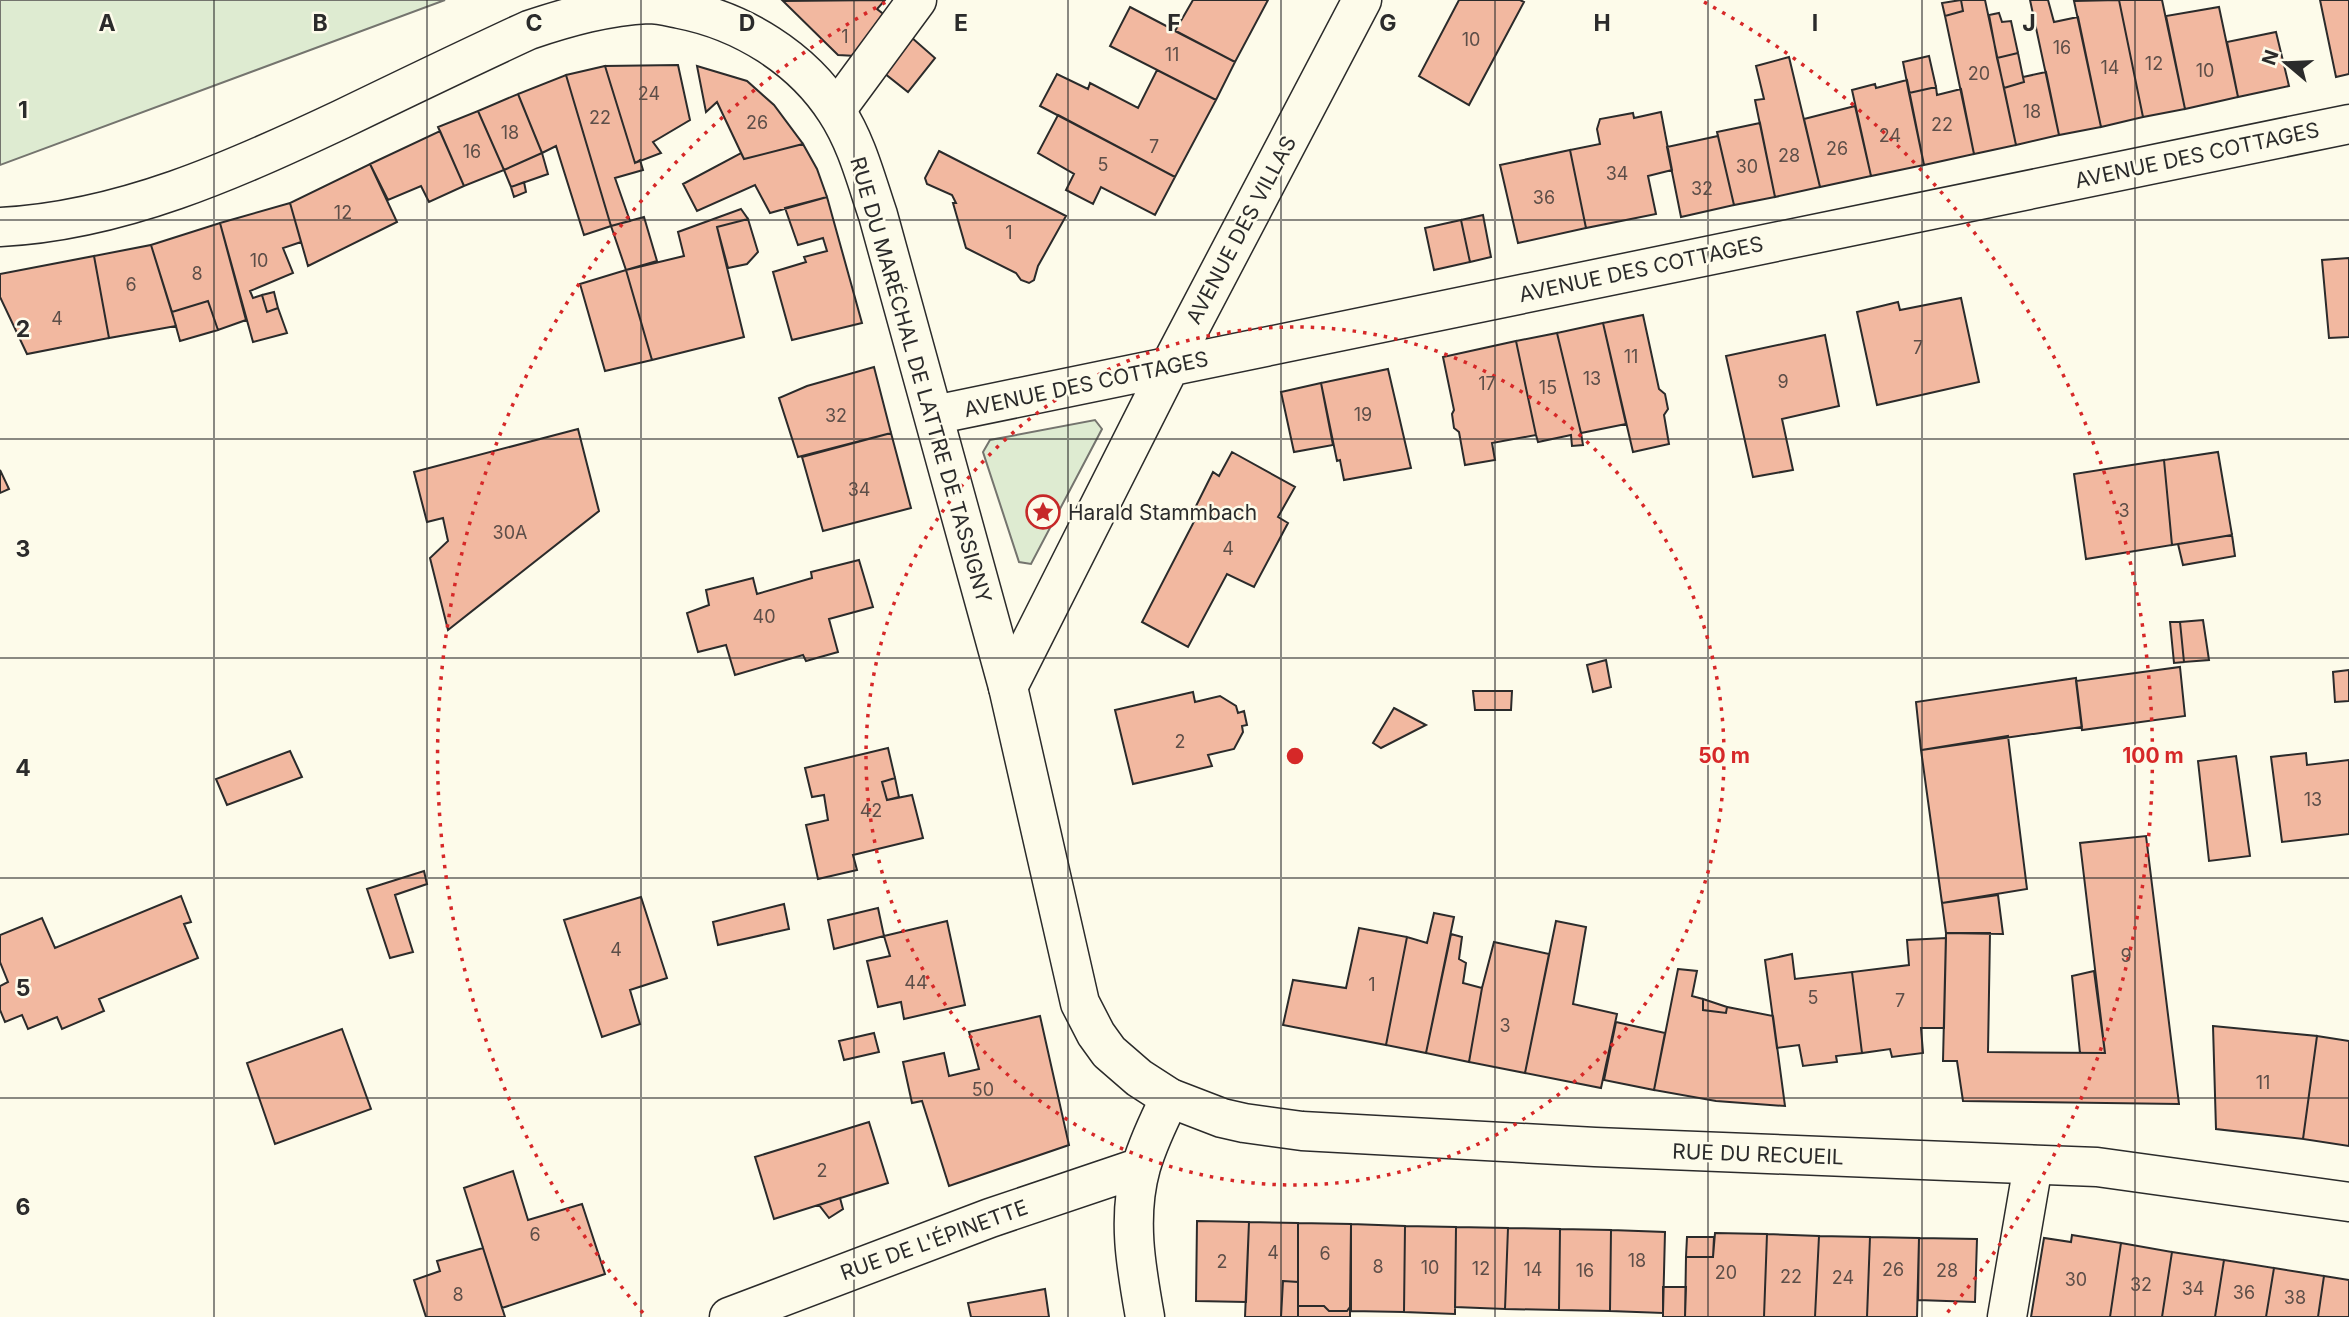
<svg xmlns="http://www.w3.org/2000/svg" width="2349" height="1317" viewBox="0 0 2349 1317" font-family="Inter,sans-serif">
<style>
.green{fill:#deebd1;stroke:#74746e;stroke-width:2}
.building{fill:#f2b8a0;stroke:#2b2b2b;stroke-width:2}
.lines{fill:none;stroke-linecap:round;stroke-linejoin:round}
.street-casing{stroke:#2b2b2b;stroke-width:41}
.secondary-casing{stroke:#2b2b2b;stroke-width:41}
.street{stroke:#fdfbea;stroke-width:38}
.secondary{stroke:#fdfbea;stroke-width:38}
.grid{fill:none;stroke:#2b2b2b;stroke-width:2;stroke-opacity:0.55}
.ring{fill:none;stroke:#d62828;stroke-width:3.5;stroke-dasharray:3.5 7}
.labels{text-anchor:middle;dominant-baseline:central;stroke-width:5;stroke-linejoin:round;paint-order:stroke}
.number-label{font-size:18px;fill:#5d4e48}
.street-label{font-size:21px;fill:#2b2b2b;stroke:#fdfbea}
.poi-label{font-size:21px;fill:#2b2b2b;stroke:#fdfbea;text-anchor:start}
.grid-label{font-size:23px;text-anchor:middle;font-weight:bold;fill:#2b2b2b;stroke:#fdfbea;stroke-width:5;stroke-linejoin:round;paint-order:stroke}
.centre{fill:#d62828;stroke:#fdfbea;stroke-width:3.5}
.ring-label{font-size:21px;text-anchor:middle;font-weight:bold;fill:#d62828;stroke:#fdfbea;stroke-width:5;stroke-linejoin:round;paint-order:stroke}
</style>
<rect width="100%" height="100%" fill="#fdfbea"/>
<!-- green -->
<path class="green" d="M0,0h445l-445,165z
M1095,420l7,9 -71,135 -12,-2 -36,-110 7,-12z"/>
<!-- building -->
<path class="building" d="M885,0l-8,9 9,7 -30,40 -18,-1 -55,-54z
M1193,0h75l-33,62 -60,-31z
M1459,0h61l4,2 -55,103 -50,-29z
M1961,0l2,11 -18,5 -3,-13z
M1961,0h24l31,145 -42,9 -29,-138 18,-5z
M2030,0h18l6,22 24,-5 23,110 -42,8z
M2119,0h43l23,109 -42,8z
M2119,0l24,117 -42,10 -27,-126z
M2320,0h29v74l-13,3z
M1130,7l105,55 -19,38 -106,-54z
M2219,7l19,90 -53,12 -19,-93z
M1999,13l3,9 9,-1 7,32 -21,5 -8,-43z
M2276,32l13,54 -51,11 -11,-55z
M911,37l24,21 -27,34 -24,-19z
M2018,53l6,29 -20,6 -7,-30z
M1929,56l7,31 -27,6 -6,-31z
M1789,57l31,130 -45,10 -20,-97 9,-1 -8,-33z
M678,65l12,55 -37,22 8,11 -26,10 -30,-97z
M605,66l30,97 5,-3 3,10 -28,8 15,43 -19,5 -45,-151z
M697,66l50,15 27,24 29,39 -59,15 -27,-57 -11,10z
M1157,70l59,30 -41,77 -135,-71 17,-32 31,15 2,-6 48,25z
M2046,72l13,63 -43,10 -12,-57 20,-6 -1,-5z
M566,75l45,151 -27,9 -28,-89 -14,7 -24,-59z
M1907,80l17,85 -53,11 -19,-86 23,-6 1,4z
M1936,87l1,8 24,-6 13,65 -50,11 -15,-72z
M518,94l24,59 -38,17 -26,-59z
M1855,106l16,70 -51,11 -16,-68z
M478,111l26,59 -40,16 -26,-59z
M1661,112l11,58 -24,6 8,38 -70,14 -16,-78 30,-6 -3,-15 3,-10 33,-6 1,5z
M1058,115l117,62 -20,38 -54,-28 -8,17 -27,-14 8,-16 -36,-21z
M1760,123l15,74 -41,8 -17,-73z
M440,131l24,55 -35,16 -8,-16 -33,14 -18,-36z
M1718,136l16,69 -53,12 -14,-70z
M803,144l14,25 10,28 -57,16 -15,-28 -58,26 -14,-27 58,-31 3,6z
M1570,150l16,78 -68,15 -18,-78z
M939,151l127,65 -28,50 -4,14 -5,3 -8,-3 -5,-7 -50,-25 -13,-45h3l-4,-8 -25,-11 -2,-6z
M542,153l6,21 -37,13 -7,-17z
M370,164l27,58 -89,44 -18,-63z
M524,182l2,10 -12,5 -3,-10z
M827,197l35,126 -70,17 -19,-68 33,-10 -2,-5 23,-6 -4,-13 -25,7 -13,-37z
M290,203l11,39 -18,6 10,25 -43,18 3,7 9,-3 5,17 11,-4 9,25 -34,9 -33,-119z
M741,209l7,10 -31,8 27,110 -92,23 -26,-90 58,-14 -6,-24z
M1483,215l8,42 -21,5 -9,-42z
M644,217l13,44 -31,9 -15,-44z
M748,219l10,33 -11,12 -19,4 -11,-41z
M1461,220l9,42 -36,8 -9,-42z
M220,223l26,97 -28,10 -10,-29 -36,11 -21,-67z
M151,245l25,81 -67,12 -15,-82z
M94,256l15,82 -82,16 -27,-57v-23z
M2349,258v79l-20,1 -7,-78z
M626,270l26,90 -47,11 -25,-87z
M274,292l4,16 -11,4 -5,-17z
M1961,298l18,84 -102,23 -20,-93 41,-10 2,8z
M208,301l10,29 -38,11 -8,-29z
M1643,315l16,74 6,5 3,15 -4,6 5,29 -36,8 -30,-129z
M1603,323l23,101 -45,9 -24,-100z
M1557,333l24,100 2,12 -11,1 -1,-11 -33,7 -2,-7 -20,-94z
M1825,335l14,71 -57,13 11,51 -40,7 -27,-121z
M1516,341l20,94 -44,8 3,17 -30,5 -6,-33 -5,-4 -2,-14 2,-4 -11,-53z
M874,367l17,66 -93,24 -19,-59 28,-12z
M1388,369l23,99 -67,12 -4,-20 -3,1 -16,-78z
M1321,383l12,62 -39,7 -13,-60z
M578,429l21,82 -151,119 -18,-72 18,-17 -5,-23 -16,4 -13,-50z
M891,433l20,75 -88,23 -21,-74z
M1232,452l63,35 -17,30 10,6 -34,64 -27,-13 -39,73 -46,-25 57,-110 -4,-4 18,-36 6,4z
M2218,452l14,83 -60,10 -8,-85z
M2164,460l8,85 -86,14 -12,-85z
M0,470l9,19 -9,4z
M2232,535l3,21 -52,9 -5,-21z
M859,560l14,47 -44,12 9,33 -32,9 -3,-6 -68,20 -9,-30 -28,7 -11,-39 22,-8 -3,-15 47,-12 4,16 55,-16 -1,-6z
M2203,620l6,40 -25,2 -4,-40z
M2170,622h10l4,40 -10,1z
M1606,660l5,27 -18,5 -6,-27z
M2180,667l5,49 -103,14 -6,-49z
M2349,670v31l-14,1 -2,-30z
M2076,678l6,49 -161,23 -5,-48z
M1473,691h39l-1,19h-36z
M1193,692l2,10 25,-6 16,10 2,7 6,-2 3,14 -5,1 1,6 -9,17 -26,6 4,11 -79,18 -18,-74z
M1394,708l32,17 -45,23 -8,-5z
M2008,736l19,153 -85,14 -21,-153z
M888,748l7,30 -13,4 5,18 25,-5 11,43 -70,17 4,15 -39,9 -12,-54 22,-5 -4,-25 -12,2 -7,-29z
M290,751l12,26 -75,28 -11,-26z
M2306,753l1,12 42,-5v74l-67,8 -11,-85z
M2236,756l14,100 -41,5 -11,-100z
M895,778l4,19 -12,3 -5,-18z
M2146,836l33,268 -216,-3 -6,-40h-14l3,-128h44l-2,119 117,1 -25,-210z
M424,871l3,13 -32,11 18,57 -23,6 -23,-69z
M1998,895l5,39 -57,-1 -4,-30z
M181,896l10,26 -7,2 14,34 -99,41 5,12 -42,18 -5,-12 -29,12 -6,-14 -17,7 -5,-12v-24l8,-4 -8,-20v-27l42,-17 13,30z
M641,897l26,81 -37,12 10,34 -38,13 -38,-117z
M784,904l5,25 -71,16 -5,-23z
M878,908l6,28 -50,13 -6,-29z
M1434,913l20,4 -28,136 -40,-8 21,-108 20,6z
M947,921l18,84 -61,14 -3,-17 -23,5 -11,-46 23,-5 -6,-20z
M1556,921l30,6 -13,77 44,10 -16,74 -76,-15z
M1359,928l48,9 -21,108 -103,-20 10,-45 53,8z
M1451,934l11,3 -3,22 7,4 -3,20 19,5 -13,74 -43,-9z
M1946,938l-2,90h-23l2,25 -31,4 -2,-8 -28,4 -10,-81 57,-7 -2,-25z
M1494,942l55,12 -24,119 -56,-11 13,-74z
M1792,954l3,25 57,-7 10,81 -26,3 1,6 -34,4 -4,-21 -22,3 -12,-88z
M1678,969l19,2 -5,25 11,3v11l23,3 1,-6 46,9 12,90 -69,-5 -62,-11z
M2094,971l11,82h-25l-8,-77z
M1703,999l24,8 -1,6 -23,-3z
M1040,1016l29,129 -120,41 -27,-85 -10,2 -9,-41 41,-9 5,23 30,-7 -10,-37z
M1616,1022l49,11 -11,57 -50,-10z
M2213,1026l104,10 -14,103 -87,-10z
M342,1029l29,80 -96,35 -28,-81z
M874,1033l5,19 -35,8 -5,-19z
M2317,1036l32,5v105l-46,-7z
M869,1122l19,61 -114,36 -19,-62z
M513,1171l15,49 54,-16 23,70 -103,34 -38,-120z
M840,1198l3,11 -14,9 -10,-13z
M1197,1221l52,1 -3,80 -50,-1z
M1249,1222l49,1v59l-15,-1 -2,36h-36z
M1298,1223l53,1 -1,83 -3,4h-18l-5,-5h-26z
M1351,1224l54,2 -1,86 -53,-1z
M1405,1226l51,1 -1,87 -51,-2z
M1456,1227l52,1 -3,81 -50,-2z
M1508,1228l52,1 -1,81 -54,-1z
M1560,1229l51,1 -1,81 -51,-1z
M1611,1230l54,2 -2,81 -53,-2z
M1715,1233l52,1 -3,83h-79l1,-60h27z
M1767,1234l52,2 -4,81h-51z
M2072,1235l49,8 -11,74h-79l13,-79 27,4z
M1819,1236l51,1 -3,80h-52z
M1687,1237h27l-1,20h-27z
M1870,1237l49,1 -2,79h-50z
M1919,1238l58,1 -2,63 -57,-2z
M2121,1243l51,9 -10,65h-52z
M483,1248l22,69h-79l-12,-37 26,-9 -3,-10z
M2172,1252l52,8 -9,57h-53z
M2224,1260l50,8 -8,49h-51z
M2274,1268l50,8 -6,41h-52z
M2324,1276l25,4v37h-31z
M1283,1281l15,1v35h-17z
M1663,1287h23l-1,30h-22z
M1045,1289l4,28h-78l-3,-14z
M1298,1306h26l5,5h18l3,-4v10h-52z"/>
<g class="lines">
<defs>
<path id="street" d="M836,110l81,-110
M934,415l1415,-291
M1008,687l162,-321 192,-366
M729,1317l261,-99 151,-51
M1145,1317c-9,-50 -18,-100 -4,-150 7,-24 18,-47 29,-69
M2007,1317l26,-152"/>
<path id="secondary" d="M0,227c121,-6 234,-57 342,-108 62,-30 124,-60 187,-89 39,-13 78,-24 119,-26 11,0 22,3 32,5 62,12 122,49 156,102 21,32 30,69 42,104l130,472 72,316 16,31 13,18 30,26 31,20 52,20 22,5 58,8 293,16 502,20 252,35"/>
</defs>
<!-- street casing -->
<use href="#street" class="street-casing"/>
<!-- secondary casing -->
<use href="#secondary" class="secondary-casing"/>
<!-- street -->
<use href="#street" class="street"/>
<!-- secondary -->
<use href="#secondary" class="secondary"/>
</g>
<!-- grid -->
<path class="grid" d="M214,0v1317M427,0v1317M641,0v1317M854,0v1317M1068,0v1317M1281,0v1317M1495,0v1317M1708,0v1317M1922,0v1317M2135,0v1317M0,220h2349M0,439h2349M0,658h2349M0,878h2349M0,1098h2349"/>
<!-- distance rings -->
<g class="ring">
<circle cx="1295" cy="756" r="429"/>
<path d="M643 1313A858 858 0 0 1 886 2M1704 2A858 858 0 0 1 1947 1313"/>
</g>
<!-- icons -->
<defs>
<symbol id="sight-ring" viewBox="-11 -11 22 22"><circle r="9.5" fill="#fdfbea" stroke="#c62828" stroke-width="1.5"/><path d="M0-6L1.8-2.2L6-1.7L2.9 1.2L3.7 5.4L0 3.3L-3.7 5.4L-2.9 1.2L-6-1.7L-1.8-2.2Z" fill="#c62828"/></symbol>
</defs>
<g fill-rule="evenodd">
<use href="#sight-ring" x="1024" y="493" width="38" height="38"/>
</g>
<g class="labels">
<!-- number labels -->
<g class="number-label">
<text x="845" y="36">1</text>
<text x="1471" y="39">10</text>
<text x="2062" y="47">16</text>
<text x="1172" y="54">11</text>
<text x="2154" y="63">12</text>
<text x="2110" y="67">14</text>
<text x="2205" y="70">10</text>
<text x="1979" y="73">20</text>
<text x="649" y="93">24</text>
<text x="2032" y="111">18</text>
<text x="600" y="117">22</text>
<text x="757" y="122">26</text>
<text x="1942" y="124">22</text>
<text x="510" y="132">18</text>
<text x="1890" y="135">24</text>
<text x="1154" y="146">7</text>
<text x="1837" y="148">26</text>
<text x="472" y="151">16</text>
<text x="1789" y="155">28</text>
<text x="1103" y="164">5</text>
<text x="1747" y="166">30</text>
<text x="1617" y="173">34</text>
<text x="1702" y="188">32</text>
<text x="1544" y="197">36</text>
<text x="343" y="212">12</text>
<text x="1009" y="232">1</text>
<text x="259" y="260">10</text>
<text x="197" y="273">8</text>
<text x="131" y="284">6</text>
<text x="57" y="318">4</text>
<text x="1918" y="347">7</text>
<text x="1631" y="356">11</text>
<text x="1592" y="378">13</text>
<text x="1783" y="381">9</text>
<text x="1487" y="383">17</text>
<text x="1548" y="387">15</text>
<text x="1363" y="414">19</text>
<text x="836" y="415">32</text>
<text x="859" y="489">34</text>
<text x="2124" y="510">3</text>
<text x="510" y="532">30A</text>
<text x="1228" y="548">4</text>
<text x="764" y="616">40</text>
<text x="1180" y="741">2</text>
<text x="2313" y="799">13</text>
<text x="871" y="810">42</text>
<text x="616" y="949">4</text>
<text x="2126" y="955">9</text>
<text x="916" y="982">44</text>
<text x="1372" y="984">1</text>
<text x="1813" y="997">5</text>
<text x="1900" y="1000">7</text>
<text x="1505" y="1025">3</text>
<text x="2263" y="1082">11</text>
<text x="983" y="1089">50</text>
<text x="822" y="1170">2</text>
<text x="535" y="1234">6</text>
<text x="1273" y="1252">4</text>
<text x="1325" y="1253">6</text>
<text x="1637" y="1260">18</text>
<text x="1222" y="1261">2</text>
<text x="1378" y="1266">8</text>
<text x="1430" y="1267">10</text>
<text x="1481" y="1268">12</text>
<text x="1533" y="1269">14</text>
<text x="1893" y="1269">26</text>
<text x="1585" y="1270">16</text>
<text x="1947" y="1270">28</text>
<text x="1726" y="1272">20</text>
<text x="1791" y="1276">22</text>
<text x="1843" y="1277">24</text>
<text x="2076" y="1279">30</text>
<text x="2141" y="1284">32</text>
<text x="2193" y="1288">34</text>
<text x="2244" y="1292">36</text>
<text x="458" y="1294">8</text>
<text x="2295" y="1297">38</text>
</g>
<!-- street labels -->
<g class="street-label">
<text transform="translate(2197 155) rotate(-12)">AVENUE DES COTTAGES</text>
<text transform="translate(1241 230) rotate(-62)">AVENUE DES VILLAS</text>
<text transform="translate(1641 269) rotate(-12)">AVENUE DES COTTAGES</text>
<text transform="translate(921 380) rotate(74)">RUE DU MARÉCHAL DE LATTRE DE TASSIGNY</text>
<text transform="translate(1086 384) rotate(-12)">AVENUE DES COTTAGES</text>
<text transform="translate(1758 1154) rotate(2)">RUE DU RECUEIL</text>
<text transform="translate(934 1240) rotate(-20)">RUE DE L'ÉPINETTE</text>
</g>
<!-- poi labels -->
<g class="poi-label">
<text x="1068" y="512">Harald Stammbach</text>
</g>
</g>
<g class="grid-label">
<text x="107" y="31">A</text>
<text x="320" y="31">B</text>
<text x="534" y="31">C</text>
<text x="747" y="31">D</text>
<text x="961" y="31">E</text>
<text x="1174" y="31">F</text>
<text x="1388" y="31">G</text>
<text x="1602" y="31">H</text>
<text x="1815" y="31">I</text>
<text x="2029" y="31">J</text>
<text x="23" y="118">1</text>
<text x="23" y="337">2</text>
<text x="23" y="557">3</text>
<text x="23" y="776">4</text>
<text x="23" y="996">5</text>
<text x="23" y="1215">6</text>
</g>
<circle cx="1295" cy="756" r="10" class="centre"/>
<g class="ring-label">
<text x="1724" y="763">50 m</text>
<text x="2153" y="763">100 m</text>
</g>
<!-- north arrow -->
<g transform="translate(2286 63) rotate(289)" stroke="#fdfbea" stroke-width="5" paint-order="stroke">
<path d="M0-5L12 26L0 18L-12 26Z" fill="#2b2b2b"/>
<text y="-10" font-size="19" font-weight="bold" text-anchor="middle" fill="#2b2b2b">N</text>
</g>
</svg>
